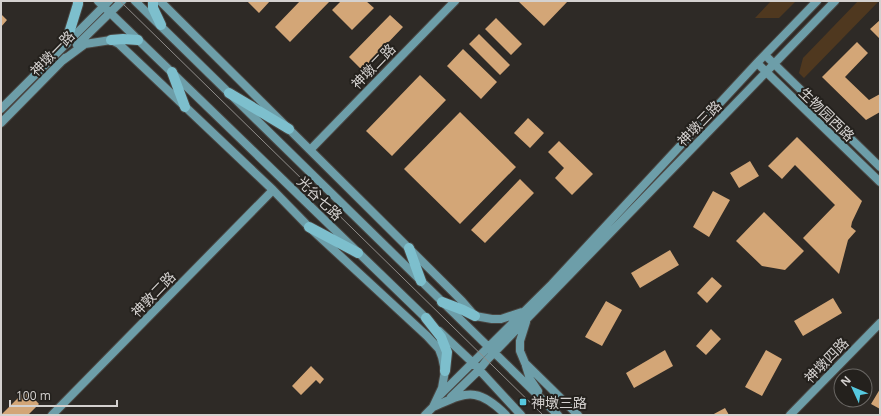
<svg xmlns="http://www.w3.org/2000/svg" width="881" height="416" viewBox="0 0 881 416" font-family="'Open Sans','Noto Sans SC',sans-serif">
<style>
.green{fill:#4f381f}
.building{fill:#d3a677}
.lines{fill:none;stroke-linecap:round;stroke-linejoin:round}
.secondary-casing{stroke:#494541;stroke-width:10}
.primary-casing{stroke:#494541;stroke-width:12}
.secondary{stroke:#6d9ea9;stroke-width:8}
.primary{stroke:#7dbfcd;stroke-width:10}
.tram{stroke:#908d8a;stroke-width:1}
.poi-dot{fill:#56c9e0;stroke:#24211d;stroke-width:1.5}
.labels{text-anchor:middle;dominant-baseline:central;stroke-width:4;stroke-linejoin:round;paint-order:stroke}
.street-label{font-size:14px;fill:#d4d1cf;stroke:#24211d}
.poi-label{font-size:14px;fill:#d4d1cf;stroke:#24211d;text-anchor:start}
</style>
<rect width="100%" height="100%" fill="#2e2a26"/>
<!-- green -->
<path class="green" d="M771,1h25l-17,17h-24z
M858,1h21l-75,77 -5,-5 4,-15z"/>
<!-- building -->
<path class="building" d="M247,1h23l-11,12z
M300,1h30l-40,41 -15,-15z
M341,1h25l8,7 -22,22 -20,-20z
M518,1h50l-24,25z
M1,14l6,6 -6,7z
M390,15l13,12 -41,43 -13,-13z
M496,18l26,26 -11,11 -26,-26z
M880,20v19l-10,-10z
M479,34l31,31 -10,10 -31,-31z
M857,42l11,11 -23,24 24,23 11,-6v18l-14,8 -44,-43z
M463,49l34,33 -16,17 -34,-33z
M420,75l26,25 -54,56 -26,-25z
M460,112l56,55 -56,57 -56,-55z
M528,118l16,15 -14,15 -16,-15z
M797,137l65,64 -10,21 -1,5 5,4 -8,9 -9,34 -36,-36 32,-33 -40,-40 -13,14 -14,-13z
M559,141l34,33 -21,21 -17,-17 9,-10 -16,-16z
M750,161l9,15 -20,12 -9,-15z
M520,179l14,14 -49,50 -14,-13z
M713,191l17,9 -21,37 -16,-10z
M764,212l40,39 -19,19 -23,-4 -26,-25z
M670,250l9,15 -39,23 -9,-15z
M712,277l10,9 -15,17 -10,-10z
M833,298l9,15 -39,23 -9,-15z
M606,301l16,9 -20,36 -17,-9z
M711,329l10,10 -15,16 -10,-9z
M665,350l8,16 -39,22 -8,-15z
M766,350l16,9 -20,37 -17,-9z
M311,366l13,13 -4,5 -4,-4 -15,15 -9,-9z
M880,389v20l-9,-5z
M26,390l13,14 -11,11h-27z
M725,408l4,7h-17z"/>
<g class="lines">
<defs>
<path id="secondary" d="M98,1l332,321
M135,1l423,414
M160,1l302,300 13,15 17,3h9l21,-7
M77,45l45,-44
M765,55l115,112
M62,61l23,-17 26,-4 8,4 154,146 36,37 118,109 12,13 3,8 3,14 -3,17 -9,19c12,-5 30,-15 42,-12 12,2 23,12 31,20
M757,63l123,119
M1,109l108,-108
M1,123l64,-65
M310,150l145,-149
M526,322l-6,19v10l5,12 53,52
M439,331l34,32 48,52
M526,366l4,13 8,12
M440,395l112,-111 205,-221 60,-62
M451,397l28,-27 8,-10 348,-359
M52,415l221,-225
M425,415l8,-8
M790,415l90,-92"/>
<path id="primary" d="M153,1v7l8,17
M111,40l12,-1 15,1
M66,43l12,-39v-3
M172,72l13,35
M229,93l60,36
M309,227l49,26
M409,248l12,33
M442,302l21,8 12,6
M426,318l15,19 6,15 -2,19"/>
</defs>
<!-- secondary casing -->
<use href="#secondary" class="secondary-casing"/>
<!-- primary casing -->
<use href="#primary" class="primary-casing"/>
<!-- secondary -->
<use href="#secondary" class="secondary"/>
<!-- primary -->
<use href="#primary" class="primary"/>
<!-- tram -->
<path class="tram" d="M120,1l423,414"/>
</g>
<!-- markers -->
<rect class="poi-dot" x="519" y="398" width="8" height="8" rx="2"/>
<g class="labels">
<!-- street labels -->
<g class="street-label">
<text transform="translate(52 53) rotate(-46)">神墩一路</text>
<text transform="translate(373 66) rotate(-46)">神墩二路</text>
<text transform="translate(827 114) rotate(44)">生物园西路</text>
<text transform="translate(699 123) rotate(-46)">神墩三路</text>
<text transform="translate(320 198) rotate(44)">光谷七路</text>
<text transform="translate(153 294) rotate(-46)">神敦二路</text>
<text transform="translate(826 360) rotate(-46)">神墩四路</text>
</g>
<!-- poi labels -->
<g class="poi-label">
<text x="531" y="402">神墩三路</text>
</g>
</g>
<!-- border -->
<rect width="881" height="416" fill="none" stroke="#d4d1cf" stroke-width="4"/>
<!-- north arrow -->
<g transform="translate(853 388) rotate(314)"><circle r="19" fill="#24211d" stroke="#6a6764"/>
<path d="M0-3L7 15L0 10L-7 15Z" fill="#56c9e0"/>
<text y="-6" font-size="11" font-weight="bold" text-anchor="middle" fill="#d4d1cf">N</text>
</g>
<!-- scale -->
<path d="M10 400v6h107v-6" fill="none" stroke="#d4d1cf" stroke-width="2"/>
<text x="16" y="400" font-size="12" fill="#d4d1cf" stroke="#24211d" stroke-width="3" paint-order="stroke">100 m</text>
</svg>
